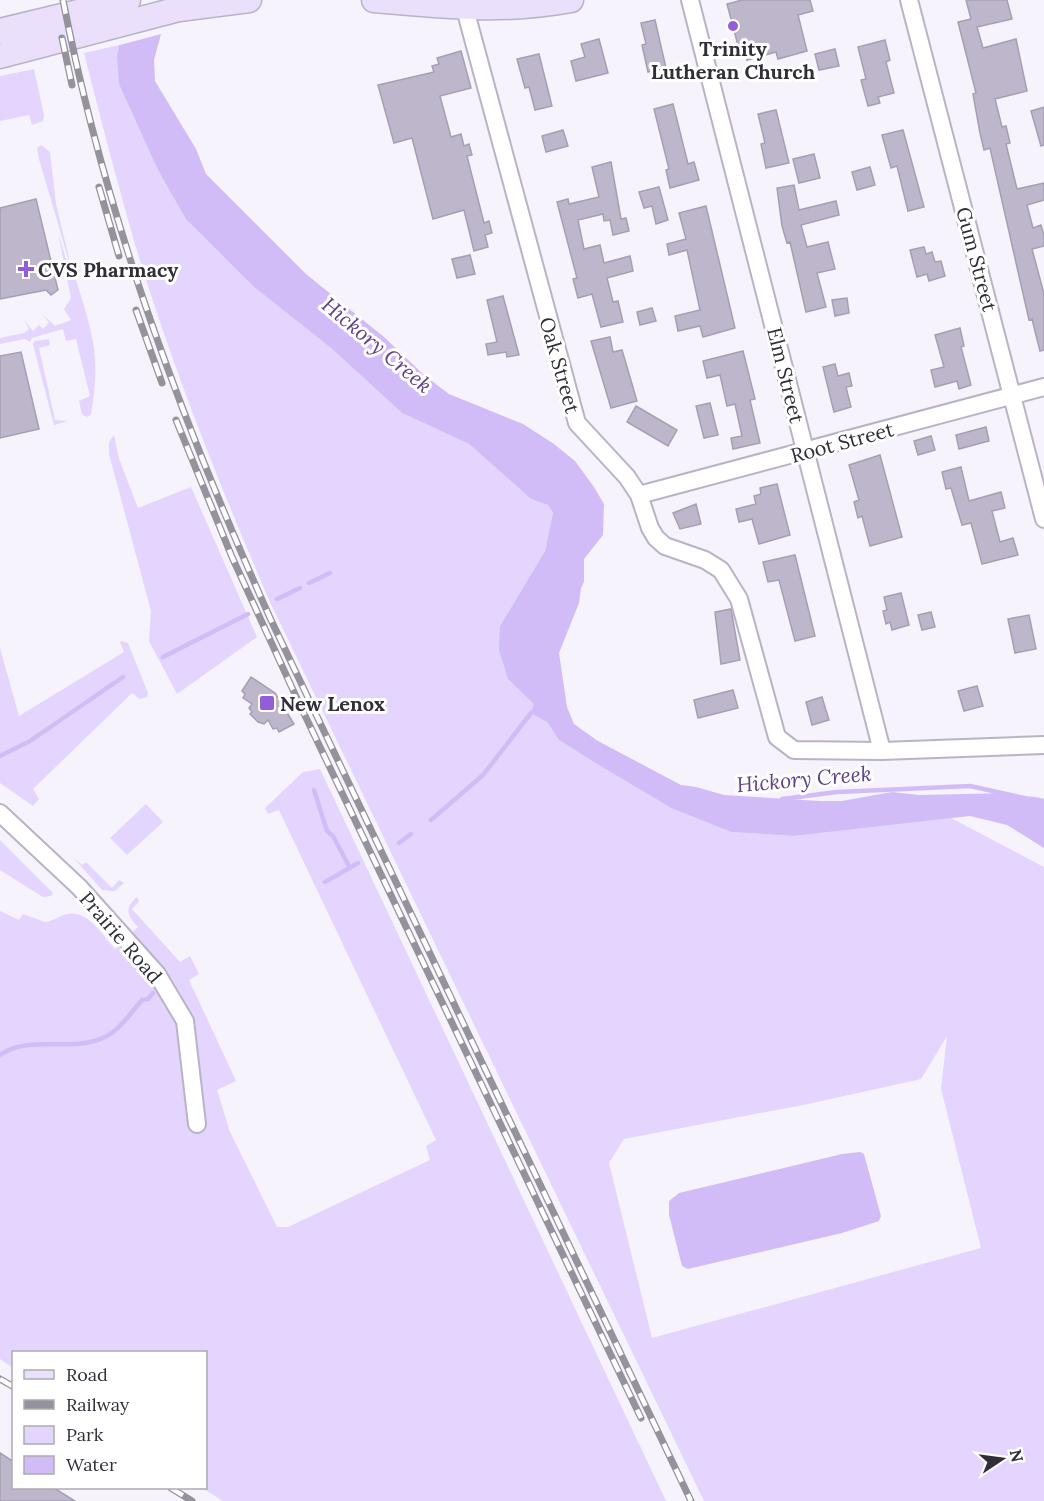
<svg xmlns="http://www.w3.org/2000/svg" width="1044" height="1501" viewBox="0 0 1044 1501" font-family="Lora,serif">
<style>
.green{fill:#e3d5fe;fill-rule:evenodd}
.water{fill:#d2bcf8}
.pier{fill:#f6f3fc}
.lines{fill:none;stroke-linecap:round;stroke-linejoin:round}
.stream{stroke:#d2bcf8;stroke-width:4.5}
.building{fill:#beb7cc;stroke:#a69fb3;stroke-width:1.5}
.street-casing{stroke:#bab3c8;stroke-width:20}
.secondary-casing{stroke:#bab3c8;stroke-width:27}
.street{stroke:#fff;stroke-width:16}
.secondary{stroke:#eae0fb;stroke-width:24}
.rail-casing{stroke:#95929b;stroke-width:7}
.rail{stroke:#fff;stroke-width:4.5;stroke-dasharray:14;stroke-linecap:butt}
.poi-dot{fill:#925dd6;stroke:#fff;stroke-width:2}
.labels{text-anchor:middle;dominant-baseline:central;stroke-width:6;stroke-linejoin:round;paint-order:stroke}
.poi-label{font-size:20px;font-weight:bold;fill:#312e37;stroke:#fff;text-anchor:start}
.street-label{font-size:20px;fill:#312e37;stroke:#fff}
.water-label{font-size:21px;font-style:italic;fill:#5f4188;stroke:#fff}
</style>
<rect width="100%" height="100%" fill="#f6f3fc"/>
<!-- green -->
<path class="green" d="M119,45l-2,11 42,116 28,47 67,68 77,61 71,65 67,31 62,55 17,6 5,9 -8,37 -45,75 8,53 27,25 -3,9 15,9 12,18 33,21 79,47 60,24 63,4 157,-18 93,49v634h-340l-434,-899c-51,-118 -99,-238 -136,-361 -18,-62 -34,-125 -50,-188zM947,1036l-6,53 40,159 -329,90 -43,-175 15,-24 184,-35 113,-25z
M34,69l10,46 -1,6 -11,4 -3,-10 -29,6v-45z
M41,145l9,7 6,52 17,71 -34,-116 -2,-11z
M58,232l14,48h4c17,55 25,76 15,134l-3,3 -6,-2 -3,-14 11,-5 -14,-57 -10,2 -3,-12 -31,9 -2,4 -5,-3 -25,5v-6l24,-5 5,-4 -5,-9 9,11 6,-6 4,4 6,-6 -6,-8 12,11 16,-6 -7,-11 7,-11z
M49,339l1,6 -11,3 16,72 12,1 -13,4 -21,-81 2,-3z
M114,435l5,24 19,49 53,-21 66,150 -80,57 -28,-53 2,-30 -42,-157v-12z
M122,641l6,2 20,50 -1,4 -7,2 -8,-6 -99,96 6,10 -6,7 -33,-23v-135l19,68 105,-64 -4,-10z
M320,769l346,732h-443l-21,-13h4v-136h-192l-1,16 -13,-9v-448l19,9 4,-6 22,8c9,-1 15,-7 23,-8 20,-4 35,22 47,35l23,-22c-11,-11 -14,-19 -1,-30l2,4 -7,8 48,53 10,-6 9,18 -10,6 47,101 -19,9 13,42 47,95h11l142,-67 -4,-14 10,-6 -157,-330 -11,4 -3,-6 38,-36z
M146,804l17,18 -36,33 -17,-17z
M0,840l53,53 -2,3 -8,1 -43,-27z
M73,857l9,8 4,-3 26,26 7,-8 5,3 -9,8 -13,-1z"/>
<!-- water -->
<path class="water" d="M121,33l40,1 -7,26 1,21 41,68 10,25 100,100 78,63 40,38 25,19 74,30 31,20 21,17 19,26 10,17 -1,31 -19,24v23l-3,6 -2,15 -20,50 8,54 7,17 24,17 83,44 15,2 28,8 96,6h22l50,-9 27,3 89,-2c12,5 24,2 36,6v49l-37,-23 -37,-9 -176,20 -63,-4 -60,-24 -79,-47 -33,-21 -12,-18 -16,-9 3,-9 -26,-25 -9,-29 1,-24 45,-75 8,-38 -5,-8 -17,-6 -62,-55 -67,-31 -71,-65 -77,-61 -68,-68 -27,-47 -40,-88 -2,-28z
M860,1152l4,2 17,62 -2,5 -37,12 -137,32 -17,4 -6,-3 -13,-51v-14l10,-8 163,-39z"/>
<!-- pier -->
<path class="pier" d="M125,0h44l-4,33 -49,13z"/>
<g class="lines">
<!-- stream -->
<path class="stream" d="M309,583l21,-10
M277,599l23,-11
M163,657l85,-43
M0,756l30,-15 93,-64
M314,790l13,41 6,5 17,32
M782,799l55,-7 133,-6 54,12
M431,820l52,-45 48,-62
M399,843l12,-9
M325,882l33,-19
M0,1055c33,-23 80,2 113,-23 11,-8 20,-22 29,-32l6,-1 5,-6"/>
</g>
<!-- building -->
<path class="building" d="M742,0h68l3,11 -15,4 9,36 -29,8 -2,-7 -29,8 -2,-9 -5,2 -13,-49z
M966,0h41l5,19 -35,8 6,21 33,-9 11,52 -32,8 7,28 4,-1 4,17 -4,1 11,45 27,-6v17l-17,5 6,23 8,-3 3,10v11l-12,3 12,45v56l-4,1 -8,-32 -3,1 -39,-172 -6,2 -4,-17 -7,-39 3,-1 -18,-71 13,-3z
M655,20l11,48 -18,4 -6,-27 4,-1 -5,-21z
M599,39l9,34 -32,8 -5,-20 14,-4 -4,-13z
M885,40l5,20 -4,2 8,31 -16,4 2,6 -12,3 -7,-26 5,-1 -8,-32z
M835,49l4,17 -20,4 -4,-16z
M461,51l10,37 -31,8 11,41 10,-3 3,12 5,-2 3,11 -5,1 17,67 5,-2 3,12 -7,2 3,12 -14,4 -10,-41 -31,9 -21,-81 -18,5 -16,-58 56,-13 -2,-6 7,-2 -2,-6z
M539,54l13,52 -17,4 -6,-23 -4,1 -8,-29z
M673,104l15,60 6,-2 5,18 -29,8 -4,-18 3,-1 -15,-60z
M1044,107v38l-3,1 -10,-35z
M776,110l13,53 -23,5 -5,-24 4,-1 -7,-29z
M563,130l5,16 -22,6 -4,-16z
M903,130l21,77 -16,4 -11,-45 -6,2 -9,-33z
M814,154l6,24 -21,5 -6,-24z
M611,162l10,57 5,-1 3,13 -16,4 -3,-15 -6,1 -1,-7 -25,6 6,29 16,-4 4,18 26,-7 3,15 -26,7 6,24 5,-1 5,21 -22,5 -9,-33 -14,4 -5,-19 4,-1 -20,-76 11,-3 1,5 30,-7 -7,-30z
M870,167l5,18 -18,5 -5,-18z
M794,185l5,25 37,-9 3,14 -38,10 6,22 21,-5 7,27 -18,4 9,34 -20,5 -16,-70 -3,1 -5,-17 -5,-38z
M659,187l9,33 -12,4 -4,-18 -8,2 -5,-16z
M36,199l22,91 -7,5 -5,-5 -46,9v-91z
M706,206l29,122 -32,9 -3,-11 -22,5 -3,-15 25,-6 -13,-60 -18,5 -2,-11 19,-5 -7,-26z
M924,247l2,7 6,-2 3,10 6,-1 4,15 -16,5 -2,-7 -10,3 -7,-27z
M470,255l5,19 -18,4 -5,-19z
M503,296l16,59 -12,2 -1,-5 -18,3 -2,-11 11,-2 -10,-42z
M847,298l2,15 -14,3 -3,-16z
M652,308l4,13 -16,4 -3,-13z
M960,328l4,18 -3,1 10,38 -12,4 -2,-8 -22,6 -4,-17 13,-3 -9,-32z
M610,337l3,15 9,-2 15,51 -26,7 -20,-67z
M743,351l12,48 -5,1 10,43 -27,6 -2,-11 11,-2 -7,-32 -8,2 -7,-31 -13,3 -4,-17z
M21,352l18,77 -39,9v-82z
M835,364l3,12 11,-3 3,13 -6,1 5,20 -17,5 -11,-45z
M710,403l8,32 -14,3 -8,-32z
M636,406l41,24 -9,16 -41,-24z
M986,427l3,14 -30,8 -3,-14z
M931,436l4,14 -17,5 -4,-14z
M880,455l22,82 -32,9 -8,-30 -4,2 -4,-16 5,-2 -10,-35z
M961,467l8,34 32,-9 4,16 -13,3 8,31 13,-4 5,17 -36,9 -11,-41 -9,2 -11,-37 -5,1 -4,-17z
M777,484l13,51 -31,9 -7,-25 -13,3 -3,-13 20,-5 -2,-8 7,-2 -1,-6z
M696,504l5,20 -21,5 -7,-16z
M795,555l20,81 -20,5 -16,-61 -11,2 -5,-20z
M901,593l8,32 -17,5 -2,-8 -4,2 -3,-13 4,-1 -3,-13z
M731,609l9,51 -19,4 -6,-52z
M931,612l4,15 -13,3 -4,-15z
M1029,615l7,34 -21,4 -7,-34z
M251,677l24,16 19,31 -15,8 -2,-4 -4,1 -5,-9 -4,4 -6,-2 -8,-8 2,-2 -3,-4 3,-4 -9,-6 2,-4 -3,-3z
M977,686l6,20 -19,5 -6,-20z
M733,690l5,18 -40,10 -4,-18z
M822,697l7,23 -17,5 -6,-23z
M0,1453l14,9v26h40l21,13h-75z"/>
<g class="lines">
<defs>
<path id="street" d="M690,0l192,751
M909,0l135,519
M465,9l112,414 50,54 12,18 11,33 6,10 9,8 40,14 16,10 18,29 38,138 17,13 88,1 162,-6
M639,495l405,-108
M0,813l79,74 78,87 28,47 12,103"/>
<path id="secondary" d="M374,0c71,6 126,13 197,0
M0,31l128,-31
M0,56l179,-47 70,-9"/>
</defs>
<!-- street casing -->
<use href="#street" class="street-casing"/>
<!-- secondary casing -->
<use href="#secondary" class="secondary-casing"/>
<!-- street -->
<use href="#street" class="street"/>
<!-- secondary -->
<use href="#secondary" class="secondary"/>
<defs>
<path id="rail" d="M63,0c42,216 118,420 208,620l420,881
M62,38l10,47
M99,187l20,69
M136,310l26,73
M176,420l56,137 67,146 342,715
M0,1379l14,8
M171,1488l21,13"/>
</defs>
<!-- rail casing -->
<use href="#rail" class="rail-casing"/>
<!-- rail -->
<use href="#rail" class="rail"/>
</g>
<!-- markers -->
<g class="poi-dot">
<circle cx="733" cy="26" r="6"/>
<path d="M23 260h6v6h6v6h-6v6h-6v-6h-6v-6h6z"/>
<rect x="259" y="695" width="16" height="16" rx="3"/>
</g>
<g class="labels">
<!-- poi labels -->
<g class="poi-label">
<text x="733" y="48" text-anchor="middle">Trinity<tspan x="733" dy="23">Lutheran Church</tspan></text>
<text x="38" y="269">CVS Pharmacy</text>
<text x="280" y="703">New Lenox</text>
</g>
<!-- street labels -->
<g class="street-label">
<text transform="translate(977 259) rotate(75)">Gum Street</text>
<text transform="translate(560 365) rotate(74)">Oak Street</text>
<text transform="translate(786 375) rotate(76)">Elm Street</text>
<text transform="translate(842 442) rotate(-15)">Root Street</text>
<text transform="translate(121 937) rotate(49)">Prairie Road</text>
</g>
<!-- water labels -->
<g class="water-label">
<text transform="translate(377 345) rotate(40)">Hickory Creek</text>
<text transform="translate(804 779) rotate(-5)">Hickory Creek</text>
</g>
</g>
<!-- legend -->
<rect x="12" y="1351" width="195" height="138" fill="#ffffff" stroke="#adabaf" stroke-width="1.5"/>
<rect x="24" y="1370" width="30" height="9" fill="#eae0fb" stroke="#adabaf" stroke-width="1.5"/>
<text x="66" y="1381" font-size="18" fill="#312e37">Road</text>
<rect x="24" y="1400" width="30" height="9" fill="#95929b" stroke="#adabaf" stroke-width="1.5"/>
<text x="66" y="1411" font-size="18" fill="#312e37">Railway</text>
<rect x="24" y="1426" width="30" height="18" fill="#e3d5fe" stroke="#adabaf" stroke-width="1.5"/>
<text x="66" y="1441" font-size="18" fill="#312e37">Park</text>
<rect x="24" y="1456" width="30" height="18" fill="#d2bcf8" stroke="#adabaf" stroke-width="1.5"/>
<text x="66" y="1471" font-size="18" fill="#312e37">Water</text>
<!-- north arrow -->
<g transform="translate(1002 1459) rotate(77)" stroke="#ffffff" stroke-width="4.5" paint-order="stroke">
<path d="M0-4.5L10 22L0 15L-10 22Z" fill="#312e37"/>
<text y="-9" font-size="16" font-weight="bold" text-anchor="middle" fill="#312e37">N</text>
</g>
</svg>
